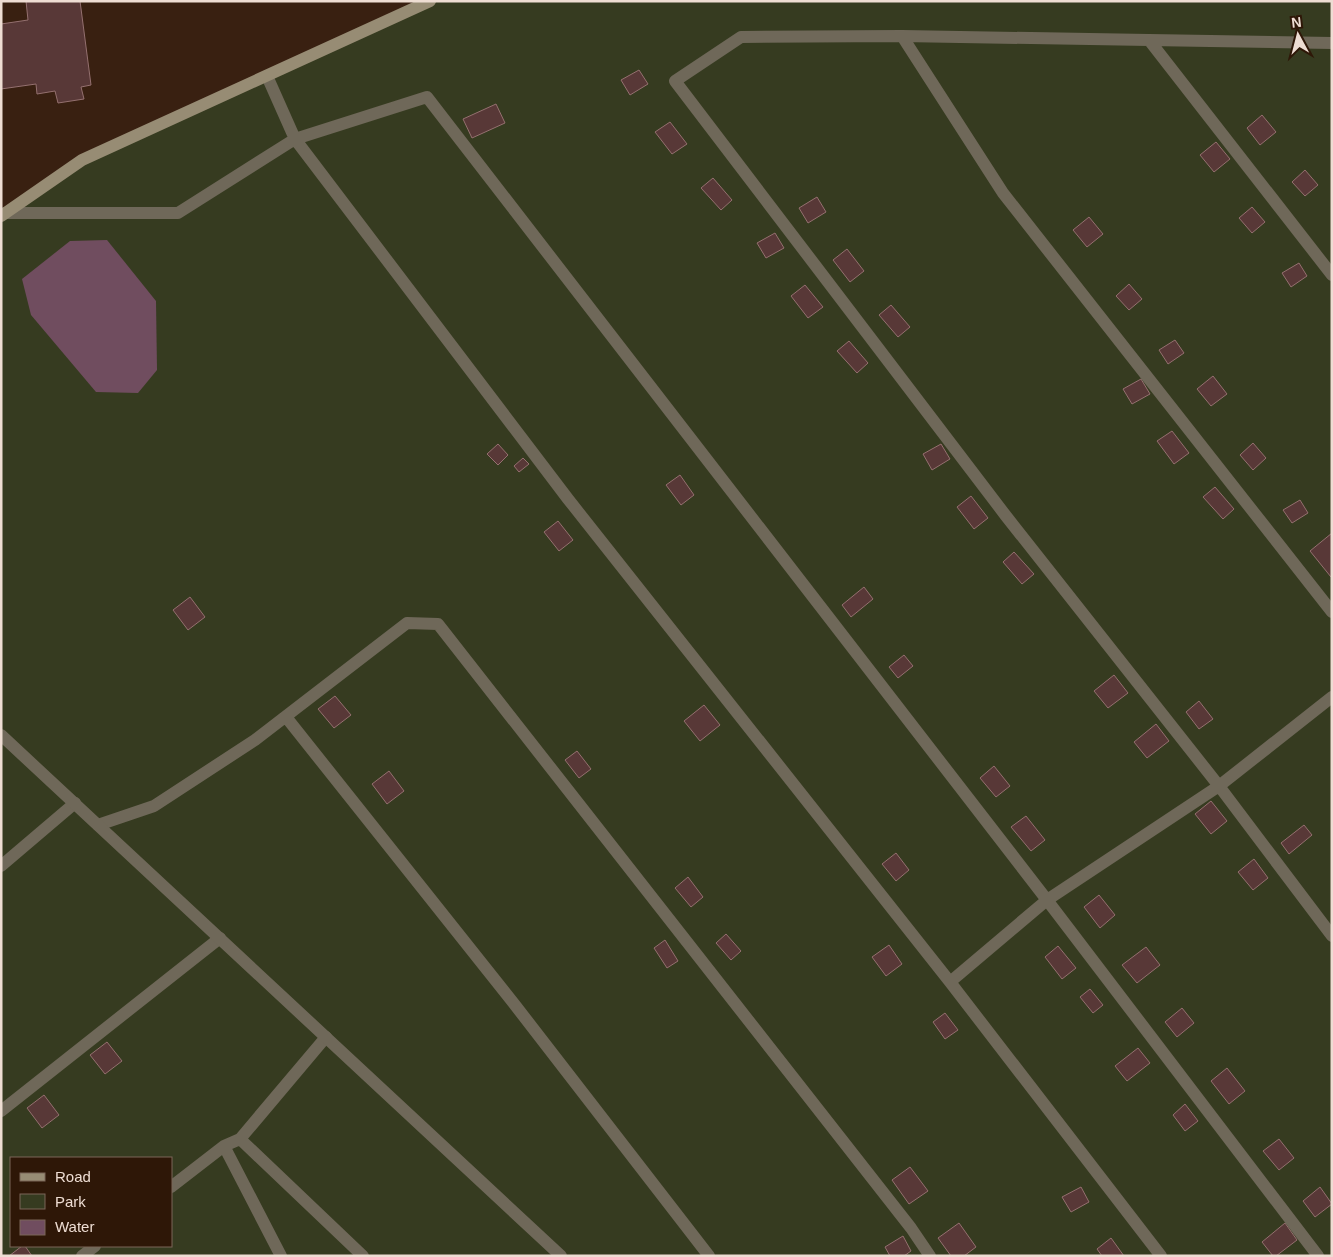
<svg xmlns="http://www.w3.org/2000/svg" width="1333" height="1257" viewBox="0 0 1333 1257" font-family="Helvetica,sans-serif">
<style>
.green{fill:#363b20;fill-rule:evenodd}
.water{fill:#704d5f}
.building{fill:#583837;stroke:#94706f}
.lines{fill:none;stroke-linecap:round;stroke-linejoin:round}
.lane{stroke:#6f6859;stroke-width:12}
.street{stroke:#6f6859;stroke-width:12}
.secondary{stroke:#978c74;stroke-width:12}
</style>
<rect width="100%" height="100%" fill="#392011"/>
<!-- green -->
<path class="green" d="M430,1h902v1255h-1331v-1040l81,-56zM11,1158h160v88h-160z"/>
<!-- water -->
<path class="water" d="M107,240l49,61 1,69 -19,23 -42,-1 -65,-77 -9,-36 48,-38z"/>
<!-- building -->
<path class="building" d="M26,1h54l11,84 -10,2 3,12 -26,4 -3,-12 -18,3 -1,-10 -35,5v-65l27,-4z
M639,70l9,14 -18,11 -9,-15z
M496,104l9,19 -33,15 -9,-19z
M1262,115l14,17 -16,13 -13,-17z
M670,122l17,22 -15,10 -17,-22z
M1216,142l14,17 -16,13 -14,-17z
M1305,170l13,15 -13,11 -13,-14z
M713,178l19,22 -11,10 -20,-22z
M817,197l9,15 -18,11 -9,-15z
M1252,207l13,15 -13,11 -13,-15z
M1089,217l14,17 -16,13 -14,-17z
M775,233l9,15 -18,10 -9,-15z
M847,249l17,22 -14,11 -17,-22z
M1299,263l8,13 -16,11 -9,-14z
M1129,284l13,15 -13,11 -13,-14z
M805,285l18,22 -15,11 -17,-22z
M891,305l19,22 -12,10 -19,-22z
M1175,340l9,13 -16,11 -9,-14z
M849,341l19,22 -11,10 -20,-22z
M1213,376l14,18 -16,12 -14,-17z
M1141,379l9,15 -18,10 -9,-15z
M1172,431l17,22 -15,11 -17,-23z
M1253,443l13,15 -13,12 -13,-15z
M498,444l10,11 -10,10 -11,-11z
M941,444l9,15 -18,11 -9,-16z
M523,458l6,6 -10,8 -5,-6z
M680,475l14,20 -13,10 -15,-20z
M1215,487l19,22 -11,10 -20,-22z
M971,496l17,22 -14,11 -17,-22z
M1300,500l8,13 -16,10 -9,-13z
M558,521l15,19 -14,11 -15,-19z
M1332,533v44h-1l-21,-26z
M1014,552l20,22 -12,10 -19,-22z
M864,587l9,12 -22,18 -9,-12z
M190,597l15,20 -17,13 -15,-20z
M904,655l9,11 -15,12 -9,-11z
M1114,675l14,18 -20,15 -14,-17z
M335,696l16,19 -17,13 -16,-19z
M1199,701l14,18 -14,10 -13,-17z
M704,705l16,20 -20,16 -16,-20z
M1156,724l13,17 -22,17 -13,-16z
M577,751l14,18 -12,9 -14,-18z
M994,766l16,20 -14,11 -16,-19z
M389,771l15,20 -17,13 -15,-20z
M1211,801l16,20 -16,13 -16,-20z
M1026,816l19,24 -14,11 -20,-24z
M1304,825l8,10 -23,19 -8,-11z
M896,853l13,17 -13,11 -14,-17z
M1254,859l14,19 -15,12 -15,-18z
M688,877l15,20 -12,10 -16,-19z
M1099,895l16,20 -15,13 -16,-21z
M726,934l15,17 -10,9 -15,-17z
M665,940l13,21 -11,7 -13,-20z
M889,945l13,19 -16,12 -14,-19z
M1058,946l18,22 -14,11 -17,-22z
M1146,947l14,18 -23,18 -15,-18z
M1090,989l13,16 -10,8 -13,-16z
M1182,1008l12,15 -17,14 -12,-15z
M945,1013l13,17 -13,9 -12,-17z
M107,1042l15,19 -17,13 -15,-19z
M1138,1048l12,15 -23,18 -12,-15z
M1227,1068l18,23 -16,13 -18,-23z
M44,1095l15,20 -17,13 -15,-20z
M1185,1104l13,17 -13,10 -12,-16z
M1279,1139l15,19 -15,12 -16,-19z
M910,1167l18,24 -19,13 -17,-24z
M1081,1187l8,15 -18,10 -9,-15z
M1320,1187l12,17 -17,13 -12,-16z
M959,1223l17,24 -12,9h-13l-13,-18z
M1285,1223l12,17 -21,16h-3l-11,-14z
M903,1236l8,15 -7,5h-14l-5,-9z
M1111,1238l13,18h-22l-5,-7z
M22,1246h3l7,10h-23z"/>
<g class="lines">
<!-- lane -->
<path class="lane" d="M902,36l101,157 329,419
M1149,40l183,3
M267,76l28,63 273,360 382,483 211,274
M5,213h173l117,-74 132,-42 620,803 271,356
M1332,275l-183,-235 -247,-4 -161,1 -66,44 331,435 213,270 113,150
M286,717l229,288 194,251
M98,825l56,-19 101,-66 152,-117 31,1 473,604 19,28
M1,866l74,-63
M950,982l97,-82 172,-114 113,-89
M1,1111l219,-173
M240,1139l123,117
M224,1146l57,110
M171,1187l53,-41 16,-7 86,-102
M82,1256l13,-10"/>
<!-- street -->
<path class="street" d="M1,735l560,521"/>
<!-- secondary -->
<path class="secondary" d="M1,216l81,-56 348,-159"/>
</g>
<!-- border -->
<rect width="1333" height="1257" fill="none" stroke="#eeddd3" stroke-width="5"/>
<!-- legend -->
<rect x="10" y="1157" width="162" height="90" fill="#2e1707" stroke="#7b6659"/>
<rect x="20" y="1173" width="25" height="8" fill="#978c74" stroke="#7b6659"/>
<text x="55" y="1182" font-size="15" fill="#eeddd3">Road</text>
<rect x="20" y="1194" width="25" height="15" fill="#363b20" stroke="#7b6659"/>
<text x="55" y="1207" font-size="15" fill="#eeddd3">Park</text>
<rect x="20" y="1220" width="25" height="15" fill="#704d5f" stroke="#7b6659"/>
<text x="55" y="1232" font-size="15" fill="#eeddd3">Water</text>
<!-- north arrow -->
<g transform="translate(1298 35) rotate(353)" stroke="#2e1707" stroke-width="4" paint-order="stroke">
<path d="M0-4L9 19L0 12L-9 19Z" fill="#eeddd3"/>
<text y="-8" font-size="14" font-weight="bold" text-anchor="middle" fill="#eeddd3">N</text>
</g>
</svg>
